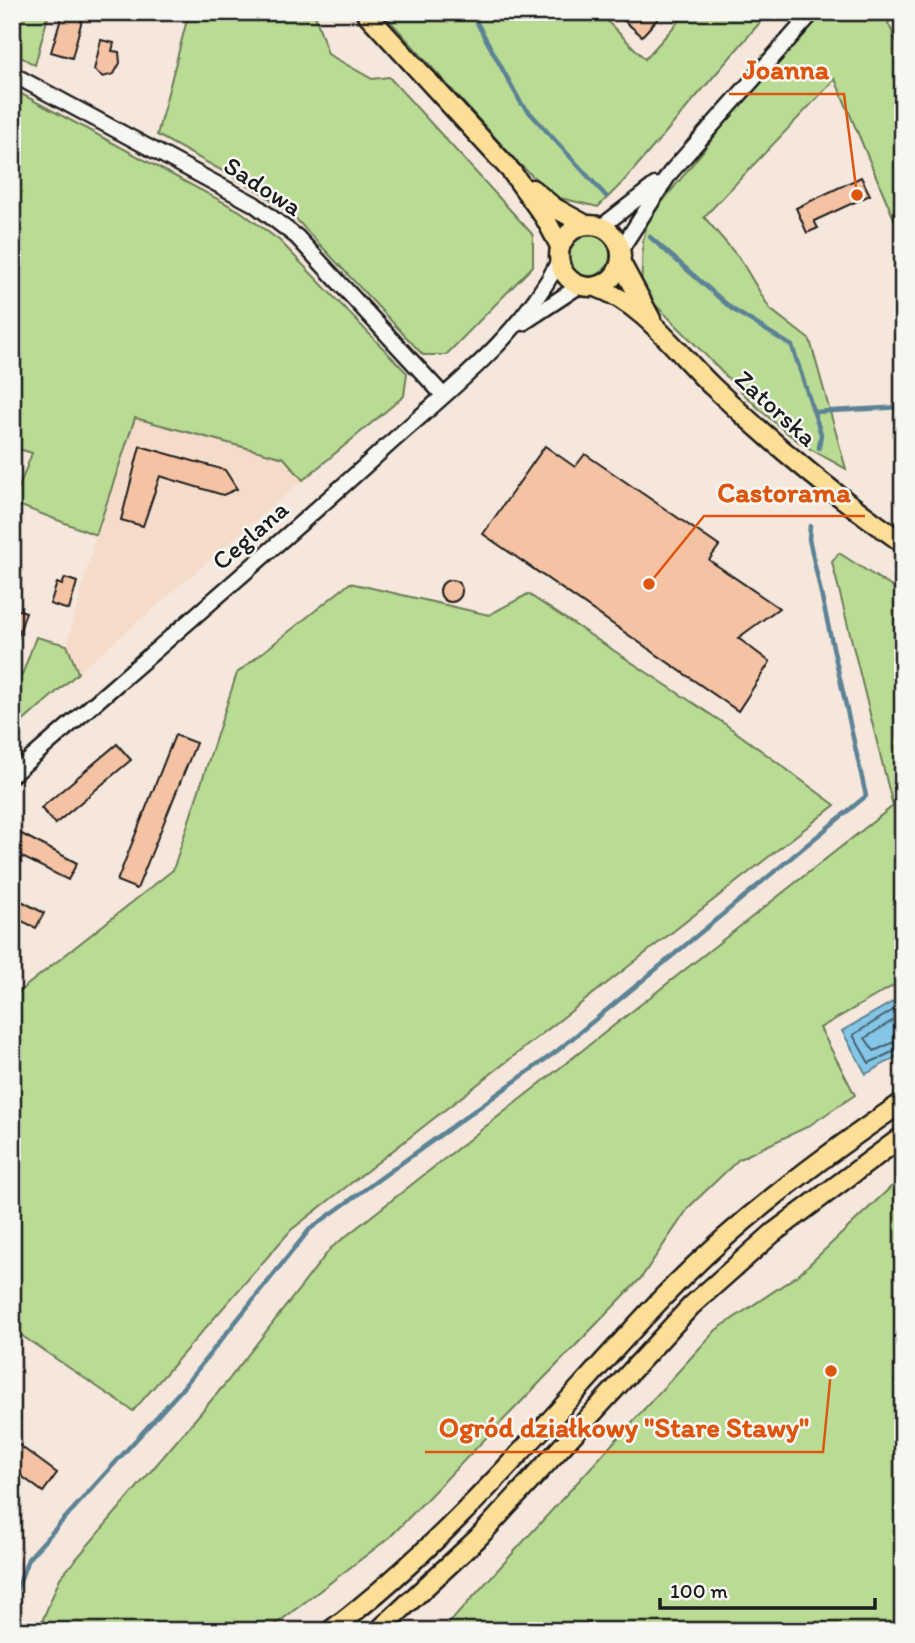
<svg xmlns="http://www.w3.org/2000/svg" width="915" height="1643" viewBox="0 0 915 1643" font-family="Itim,sans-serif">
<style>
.built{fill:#f5dcca}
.green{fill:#badb94;stroke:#6b7c58;stroke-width:2}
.water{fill:#85c6e6;stroke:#5b8295;stroke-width:2}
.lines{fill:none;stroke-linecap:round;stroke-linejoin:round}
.shore{stroke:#46606d;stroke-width:2}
.stream{stroke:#5b8295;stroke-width:4.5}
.building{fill:#f4c3a4;stroke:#1c1c1c;stroke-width:2}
.minor-casing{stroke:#1c1c1c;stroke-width:19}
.major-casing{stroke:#1c1c1c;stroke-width:23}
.minor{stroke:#f6f6f2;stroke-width:14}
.major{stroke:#fcde96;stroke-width:18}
.labels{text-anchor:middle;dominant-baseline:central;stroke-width:5;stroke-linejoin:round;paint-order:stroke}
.street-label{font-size:26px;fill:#1c1c1c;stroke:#f6f6f2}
.leader{fill:none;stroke:#de560d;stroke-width:2.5}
.callout-dot{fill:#de560d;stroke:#f6f6f2;stroke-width:2.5}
.callout-label{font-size:28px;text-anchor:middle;font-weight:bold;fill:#de560d;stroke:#f6f6f2;stroke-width:5;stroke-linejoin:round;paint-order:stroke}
</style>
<rect width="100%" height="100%" fill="#f5e7db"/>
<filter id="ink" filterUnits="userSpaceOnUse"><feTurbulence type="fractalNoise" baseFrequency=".0143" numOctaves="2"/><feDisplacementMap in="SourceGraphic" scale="14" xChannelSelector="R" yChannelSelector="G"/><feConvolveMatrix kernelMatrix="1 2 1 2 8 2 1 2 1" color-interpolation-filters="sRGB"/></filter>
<g filter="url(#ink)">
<!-- built -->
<path class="built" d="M135,418l149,40 19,22 -225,193 -11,-28 29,-110z"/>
<!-- green -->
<path class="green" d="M12,12h37l-14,53 -23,-13z
M189,12h125l14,42 44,25 17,-2 144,158v31l-87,89h-23l-126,-135 -36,-28 -104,-57z
M382,12h216l47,47 42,-47h82l-146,170 -25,25 -42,-10 -39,-35z
M824,12h74l-10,11 15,31v186l-68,-161 -131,138 36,42 30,50 40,31 36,129c-15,-9 -32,-17 -47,-27 -58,-43 -103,-102 -158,-150l2,-51 5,-21 86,-108z
M12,89l228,122 40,30 127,132 -3,23 -101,84 -19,-22 -149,-40 -39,117 -83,-32 19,-50 -20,-6z
M568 255a21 21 0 1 1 42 0a21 21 0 1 1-42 0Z
M839,553l64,41v386l-83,48 35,67 -48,32 -68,32 -50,48 -48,71 -251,259 -123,94h-229l22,-53 166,-195 105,-135 562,-442 -61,-244z
M350,583l139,32 39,-21 197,130 110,81 -544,425 -158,181 -121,-82v-332l161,-127 64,-197z
M36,637l31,8 11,28 -66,58v-59l10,3z
M903,1184v447h-461l274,-301 82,-55 93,-88z"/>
<!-- water -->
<path class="water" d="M903,996v57l-37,21 -24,-43z"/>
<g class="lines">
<!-- shore -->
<path class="shore" d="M903,1004l-50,31 16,28 34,-16
M903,1014l-38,24 9,13 29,-13"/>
<!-- stream -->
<path class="stream" d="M471,12l50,91 85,93
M650,237l82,72 60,37 29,88 -2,14
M814,412l89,-5
M12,1603l16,-44 153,-169 129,-161 247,-178 309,-255 -57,-257 1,-13"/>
</g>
<!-- building -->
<path class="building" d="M63,12h21l-12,46 -21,-6z
M614,12h50l-22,24z
M101,40l13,3 -2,8 7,1 1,11 -6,11 -11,3 -9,-7z
M861,177l9,18 -56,26 4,7 -11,5 -11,-25z
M140,446l85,24 12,19 -14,6 -63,-19 -17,50 -22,-6z
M545,446l30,21 10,-13 134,92 -10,14 70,48 -41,30 32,24 -32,49 -255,-177z
M65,578l12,4 -8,28 -19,-6 7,-21 5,2z
M440 591a11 11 0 1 1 22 0a11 11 0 1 1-22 0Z
M12,608l14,4 -12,36h-2z
M175,735l21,8 -59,146 -20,-8z
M117,744l14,16 -76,64 -14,-16z
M12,829l65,34 -9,17 -56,-28z
M12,896l32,17 -8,15 -24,-12z
M12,1440l45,33 -14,19 -31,-23z"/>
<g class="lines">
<defs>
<path id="minor" d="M12,74l242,130 43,33 146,158
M601,227l54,-42
M621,249l49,-76 143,-161
M523,323l56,-37
M12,775c125,-109 252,-217 375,-329 62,-56 133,-109 172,-185"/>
<path id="major" d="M365,12l146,159 34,47 15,28
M532,189l23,19 31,17
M559 256a31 31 0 1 1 62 0a31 31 0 1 1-62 0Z
M621,263l30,56
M596,287c48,17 81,66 117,100 59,56 122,109 190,156
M330,1631c126,-95 226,-221 334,-335 71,-74 154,-136 239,-194
M378,1631l100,-93 213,-232 82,-73 130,-97"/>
</defs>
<!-- minor casing -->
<use href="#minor" class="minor-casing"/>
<!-- major casing -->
<use href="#major" class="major-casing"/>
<!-- minor -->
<use href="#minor" class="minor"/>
<!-- major -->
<use href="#major" class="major"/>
</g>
</g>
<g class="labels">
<!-- street labels -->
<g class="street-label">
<text transform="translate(263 186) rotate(33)">Sadowa</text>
<text transform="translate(776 408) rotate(42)">Zatorska</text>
<text transform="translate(250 535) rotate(-41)">Ceglana</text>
</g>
</g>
<!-- callouts -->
<path class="leader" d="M857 195L844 94H729M649 584L704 516H865M831 1371L823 1452H425"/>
<g class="callout-dot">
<circle cx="857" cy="195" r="7"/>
<circle cx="649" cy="584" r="7"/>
<circle cx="831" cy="1371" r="7"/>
</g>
<g class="callout-label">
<text x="786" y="79">Joanna</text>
<text x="784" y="502">Castorama</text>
<text x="624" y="1437">Ogród działkowy "Stare Stawy"</text>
</g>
<!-- margin -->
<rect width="915" height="1643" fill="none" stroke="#f6f6f2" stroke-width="42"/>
<rect x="21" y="21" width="873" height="1601" fill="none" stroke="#1c1c1c" stroke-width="2.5" filter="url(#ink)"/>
<!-- scale -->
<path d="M660 1598v10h215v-10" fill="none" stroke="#1c1c1c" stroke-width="3.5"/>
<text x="670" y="1598" font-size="21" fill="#1c1c1c" stroke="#f6f6f2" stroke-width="5" paint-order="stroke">100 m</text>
</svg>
